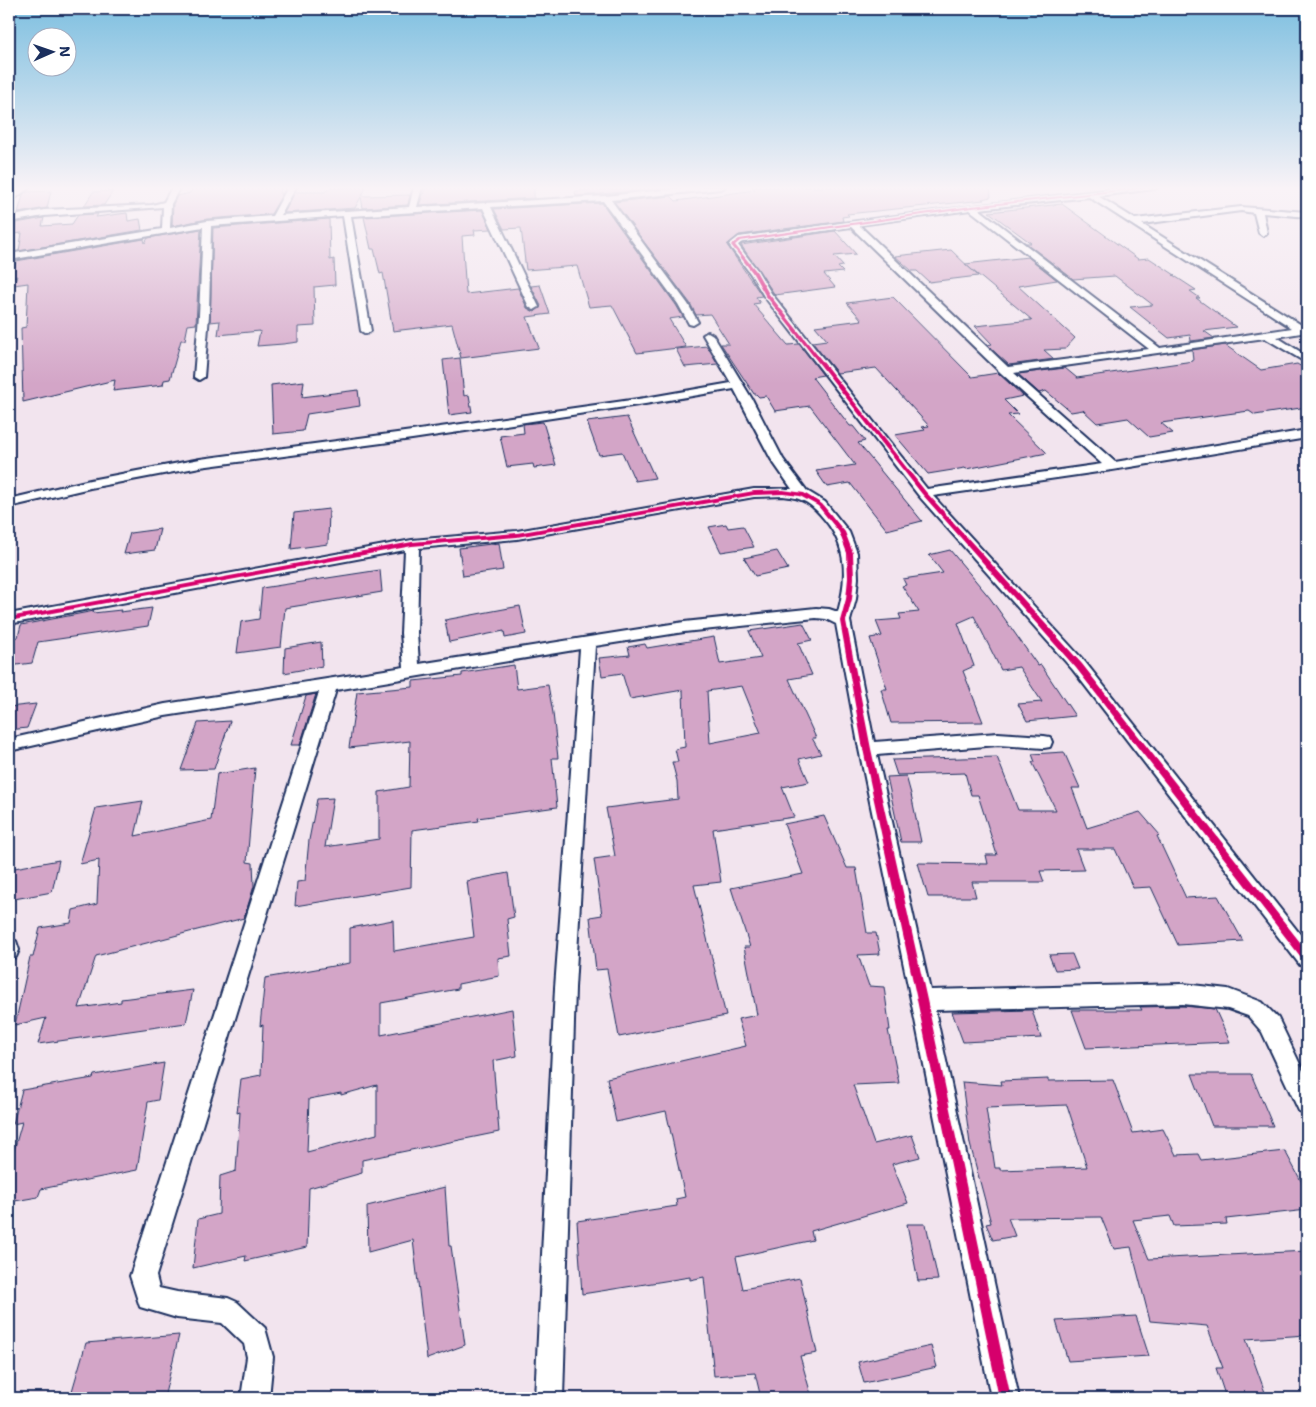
<svg xmlns="http://www.w3.org/2000/svg" width="1316" height="1407" viewBox="0 0 1316 1407" font-family="'Shantell Sans',sans-serif">
<style>
.building{fill:#d3a5c7;stroke:#1b2f5e;fill-rule:evenodd}
.lines{fill:none;stroke-linecap:round;stroke-linejoin:round}
.minor-casing{stroke:#1b2f5e;stroke-width:4}
.minor{fill:#fff;fill-rule:evenodd}
.cycleway-casing{stroke:#fff;stroke-width:3}
.cycleway{fill:#d6006c;fill-rule:evenodd}
</style>
<rect width="100%" height="100%" fill="#f2e4ee"/>
<filter id="ink" filterUnits="userSpaceOnUse"><feTurbulence type="fractalNoise" baseFrequency=".02" numOctaves="2"/><feDisplacementMap in="SourceGraphic" scale="10" xChannelSelector="R" yChannelSelector="G"/><feConvolveMatrix kernelMatrix="1 2 1 2 8 2 1 2 1" color-interpolation-filters="sRGB"/></filter>
<g filter="url(#ink)">
<!-- building -->
<path class="building" d="M194,187h89l-4,6h4l-12,21 -64,5 -35,7 1,-22 4,-8 13,-3z
M366,187l-4,9 48,-1 -2,10 -45,3 -2,-11 -6,11 -71,5 11,-21h30l4,-4z
M426,187h108v11l-115,7z
M658,187l1,2 -83,7 -1,-5z
M752,187h238l1,10 -9,2 2,1 -137,14 2,2 -7,1 1,4 -104,14 -12,10 35,51 -6,1 4,6 -7,1 35,41 11,-1 24,31 -11,2 38,49h3l12,15 -7,2 64,78 -35,9 -37,-47 -23,4 -11,-16 39,-6 -45,-59 -35,5 -9,-15 -7,1 -3,-3h-2l-33,-50h8l-19,-30 -14,1 -6,-12 -76,-101 57,-6 5,5 79,-11z
M51,191l-4,17 -29,5 5,-18 3,-3z
M113,191l-9,14 -20,1 9,-14z
M602,203l74,102 7,12 -14,2 17,28 -49,6 -25,-48 -23,2 -12,-41 -51,4 -5,-42 -17,1 -10,-20z
M1062,204l76,55 11,-1 26,17h-2l23,15 -6,1 10,7h-4l40,29 -32,4 10,7 -23,3 -1,-6 -21,3 -39,-31 23,-2 -38,-29 -42,3 -47,-36h5l-42,-31z
M482,210l9,19 -17,1 1,5 -13,1 4,58 52,-6 9,20 8,4 6,-6 -10,-20 9,-1 10,29 -23,3 12,31 -78,10 -9,-34 -59,7 -10,-58 -3,1 -6,-25h-3l-7,-32z
M127,213l1,8 12,-2 2,11 -123,21 3,-18 -8,1 2,-11 28,-5 -2,8 30,-2 6,-9 20,-1 -2,3z
M329,219l1,41 4,-1 1,26 -21,2 1,39 -17,1v15l-15,2 -26,2 3,-15 -42,4 2,-14 -10,1 3,-94z
M201,229l-5,95 -8,1 -3,15h-4l-11,39 -6,1 -1,5 -50,6 2,-11 -92,22 -2,-74 5,-1 2,-44 -14,2 3,-9 -4,1 3,-16 128,-22 1,4 3,-5z
M835,231l21,23 -22,2 9,10 -5,1 5,5 -19,2 11,13 -60,8 -34,-50z
M951,250l27,26 -49,6 -12,-11h-5l-17,-15z
M1028,257l29,23 -39,6 57,52 -10,11 -21,1 10,9 -45,6 -22,-20 5,-1 -17,-18 57,-6 -67,-56z
M893,297l79,80 26,-4 25,23 -19,4 14,14 -10,1 39,38 -81,16 -1,-1 -37,6 -33,-39 30,-5 -3,-3 7,-1 -53,-58 -39,5 -25,-31 15,-2 -12,-14 47,-6 -15,-17z
M1225,345l36,25 36,-6 10,6v37l-52,8 -6,-4 -88,12 12,10 -24,4 -21,-19 -31,5 -14,-13 -12,2 -25,-21 -7,2 -21,-19 47,-6 12,10 116,-17 -1,-11z
M707,346l11,18 -33,3 -9,-18z
M460,358l4,38 5,-1 3,17 -23,3 -6,-55z
M304,381l-2,16 56,-7 2,16 -53,8 -4,17 -30,3 -2,-49z
M627,417l28,61 -20,3 -13,-29 -23,3 -12,-33z
M543,422l13,43 -22,3 -1,-4 -26,3 -7,-31 24,-3 -1,-9z
M329,509l-1,35 -37,5 3,-36z
M726,524l2,4 15,-2 11,21 -33,5 -12,-25z
M160,529l-5,21 -31,4 6,-21z
M499,543l4,27 -40,6 -4,-28z
M950,550l40,48 48,68 3,-1 34,51 -48,5 -9,-17 24,-2 -23,-35 -18,3 -27,-54 -16,7 16,43 -11,5 20,51 -92,1 -10,-34h6l-17,-51 12,-2 -6,-15 25,-2 -2,-5 20,-2 -17,-26 4,-1 -3,-6 40,-6 -14,-18z
M777,551l11,18 -33,7 -11,-18z
M380,570l2,22 -97,16 -4,39 -44,6 4,-31 18,-3 3,-31z
M520,606l6,28 -21,4 -1,-7 -55,11 -4,-22z
M152,608l-4,18 -110,16 -6,21 -23,3v-28l9,-1 3,-12 73,-14 -1,2 28,-3 -1,2z
M803,623l9,17 -14,3 14,32 -23,4 27,59h-4l9,16 -22,5 10,23 -27,5 12,30 -81,12 8,53 -27,3 32,131 -107,21 -12,-68 -11,1 -6,-53 12,-2 -8,-56 21,-3 -9,-48 72,-9 -1,-18 -5,-19h6l-3,-13 10,-2 -2,-57 -53,9 -8,-26 -20,3 -3,-18 31,-3 -2,-8 17,-3 2,4 67,-11 6,27 41,-6 -12,-27zM742,686l19,47 -51,10 -3,-52z
M321,642l1,24 -38,7 1,-25z
M514,665l3,24 31,-4 5,28 5,45h-6l5,49 -79,11 1,3 -67,9 -1,57 -116,19 2,-24 8,-1 4,-41 8,-41 16,-1 -8,49 54,-8v-47l30,-5 1,-46 -61,7 8,-56 56,-5v-6l49,-5v-3z
M316,694l-16,51h-9l15,-49z
M36,704l-9,24 -18,2v-23z
M230,721l-16,48 -33,1 17,-47z
M1064,752l16,36h-8l15,40 53,-16 20,23 -3,1 29,62 32,-2 25,45 -65,4 -27,-58 -18,1 -18,-39h-39l8,21 -44,1 4,11h-72l4,15h-48l-10,-34 70,1 -2,-9h11l-19,-60h-7l-6,-22 -68,2 -5,-15 105,-3 21,53h38l-24,-48h3l-3,-8z
M255,768l-8,94 6,1 1,23 -10,32 -148,38 -17,52 42,-6v-3l72,-9 -7,33 -148,21 8,-26 -31,7 15,-68h3l7,-29 31,-5 2,-13 24,-6 2,-44 -19,4 16,-56 47,-7 -8,35 76,-16 6,-46z
M906,776l5,18 10,48h-20l-14,-65z
M824,816l23,52h9l11,65h9l4,21 -22,1 11,31 15,1 6,43h-2l11,53 -46,2 21,59 38,-9 8,22 -28,7 16,39 -97,28 2,9 -77,17 7,32 57,-11 17,75 -17,3 12,42h-51l-6,-25 -41,3 -10,-99 -14,3v-3l-108,17 -5,-73 100,-15 -1,-7 9,-2 -19,-86 -50,11 -9,-44 139,-32 -8,-27 19,-4 -13,-68h6l-19,-59 72,-14 -19,-50z
M59,860l-7,32 -43,8v-31z
M508,873l6,44 -7,2 4,37 -13,2 1,18 -41,8v5l-77,14v32l131,-26 5,47 -24,5 6,71 -137,28v13l-53,15 -2,59 -62,14 1,-5 -53,12 5,-49 21,-5 1,-38 16,-5 4,-59 -3,1 4,-34 20,-4 2,-50 -3,1 5,-48 85,-15v-35l43,-8 1,31 80,-14 -7,-56zM377,1085v49l-70,18 2,-53 32,-6v2z
M1072,954l6,15 -23,1 -6,-15z
M1183,1006l32,3 15,33 -144,6 -14,-38h70l-2,-3z
M1032,1010l9,28 -78,4 -11,-30z
M164,1063l-6,37 -10,2 -11,68 -96,19 -3,8 -29,5v-34l13,-46 -9,2 9,-34 71,-12 1,-3z
M1192,1074h59l22,52h-61z
M1048,1079v2l65,-1 20,53 30,-4 13,26 22,-1 3,6 84,-9 22,41v18l-81,9 1,5 -53,2 -4,-10 -37,4 16,39 158,-8v84l-61,4 21,59h-41l-10,-30h7l-16,-42 -57,-5 -19,-74 -17,2 -13,-32 -93,1 7,18 -22,4 -7,-16 5,-1 -21,-79 -8,-62 40,3 -1,-4zM1067,1105l20,62 -87,3v-2h-5l-9,-60z
M445,1187l4,59h2l14,99 -38,14 -14,-119 -45,12 -1,-46z
M907,1224h19l12,56 -20,1z
M1136,1316l13,40 -81,5 -12,-40z
M179,1335l-15,63h-94l16,-55z
M931,1346l6,21 -73,16 -6,-21z"/>
<g class="lines">
<defs>
<path id="minor" d="M20,187h10l-21,16v-7z
M172,187h8l-9,17 -1,24 37,-7 65,-5 16,-29h8l-15,28 128,-8 5,-20h8l-5,20 188,-11 89,-9h31l-4,2 -110,11 77,104 10,18 -5,3 -4,-1 -11,-20 -75,-103 -112,6 48,100 -5,3 -5,-3 -46,-99 -132,8 20,115 -5,3 -5,-3 -18,-115 -132,10 -2,89 -5,62 -5,3 -5,-3 5,-62 4,-88 -194,33v-6l153,-25 1,-22 -119,9 -35,6v-5l35,-7 108,-5 12,-3z
M1131,187h27l-4,2 -56,7 37,23 106,-12 66,5v5l-44,-4 4,20 -4,3 -4,-3 -5,-20 -13,-2 -99,13 161,102h4v6l-30,5 30,19v7l-42,-25 -251,35 101,89 192,-32v8l-195,32 -179,26 152,166 222,281v24l-7,-2 -227,-295 -154,-174 -155,-200 -14,-23 -21,-28 10,-8c130,-18 261,-35 392,-50zM1089,197l203,131 -132,20 -181,-139zM970,210l179,139 -141,18 -149,-142zM851,227l150,146 101,91 -175,25 -156,-196 -14,-23 -19,-25 4,-3z
M708,332l5,3 39,64 31,60 24,32 18,11 24,30 8,21 1,25 -2,21 -6,22 24,121 124,-9 46,3 6,1 2,5 -2,5 -6,1 -46,-3 -121,10 53,235 253,-6 45,5 34,13 16,16 29,61v35l-8,-3 -37,-79 -14,-16 -20,-7 -45,-5 -248,6 84,388h-28l-80,-398 -52,-251 -23,-125 -10,-5 -10,-1 -132,14 -89,14 -20,342 -12,410h-28l20,-410 25,-339 -244,41 -180,586 3,12 18,4 51,6 9,4 28,26 8,29 -4,41h-28l6,-41 -3,-13 -22,-21 -45,-5 -37,-11 -10,-31 189,-584 -154,24 -156,35v-12l156,-35 239,-37 -3,-34 4,-83 -396,74v-10l403,-74 105,-9 237,-42h38l-21,-30 -37,-70 -89,15 -233,35 -212,28 -110,21 -81,19v-8l81,-19 110,-21 212,-28 233,-33 86,-15 -28,-48zM783,496c21,2 29,8 42,24 23,28 22,59 13,92l-9,-3 -13,-1 -132,14 -265,42 -2,-31 2,-85 98,-9 237,-42z
M9,938l7,3 3,9 -3,7 -7,2z"/>
</defs>
<!-- minor casing -->
<use href="#minor" class="minor-casing"/>
<!-- minor -->
<use href="#minor" class="minor"/>
<defs>
<path id="cycleway" d="M1143,187h13l-184,21 -232,33 -5,4 21,26 13,23 157,198 156,172 225,287v11l-3,-1 -228,-293 -154,-174 -157,-199 -13,-23 -21,-27 8,-6 233,-33z
M783,490l21,3 18,11 23,28 8,21 1,25 -2,21 -6,22 25,128 56,251 84,398h-12l-82,-398 -54,-251 -23,-128 6,-22 2,-21 -1,-25 -8,-21 -21,-26 -18,-10 -17,-2 -29,1 -237,42 -105,9 -403,75v-4l403,-75 105,-9 237,-42z"/>
</defs>
<!-- cycleway casing -->
<use href="#cycleway" class="cycleway-casing"/>
<!-- cycleway -->
<use href="#cycleway" class="cycleway"/>
</g>
</g>
<!-- sky -->
<linearGradient id="sky" x2="0" y2="1"><stop stop-color="#7dbfe0"/><stop offset="0.49" stop-color="#f9f3f7"/><stop offset="1" stop-color="#f9f3f7" stop-opacity="0"/></linearGradient>
<rect width="1316" height="384" fill="url(#sky)"/>
<!-- margin -->
<rect width="1316" height="1407" fill="none" stroke="#fff" stroke-width="30"/>
<rect x="15" y="15" width="1286" height="1377" fill="none" stroke="#1b2f5e" stroke-width="2" filter="url(#ink)"/>
<!-- north arrow -->
<g transform="translate(52 52) rotate(88)"><circle r="24" fill="#ffffff" stroke="#a4acbf"/>
<path d="M0-4L9 19L0 12L-9 19Z" fill="#1b2f5e"/>
<text y="-8" font-size="14" font-weight="bold" text-anchor="middle" fill="#1b2f5e">N</text>
</g>
</svg>
